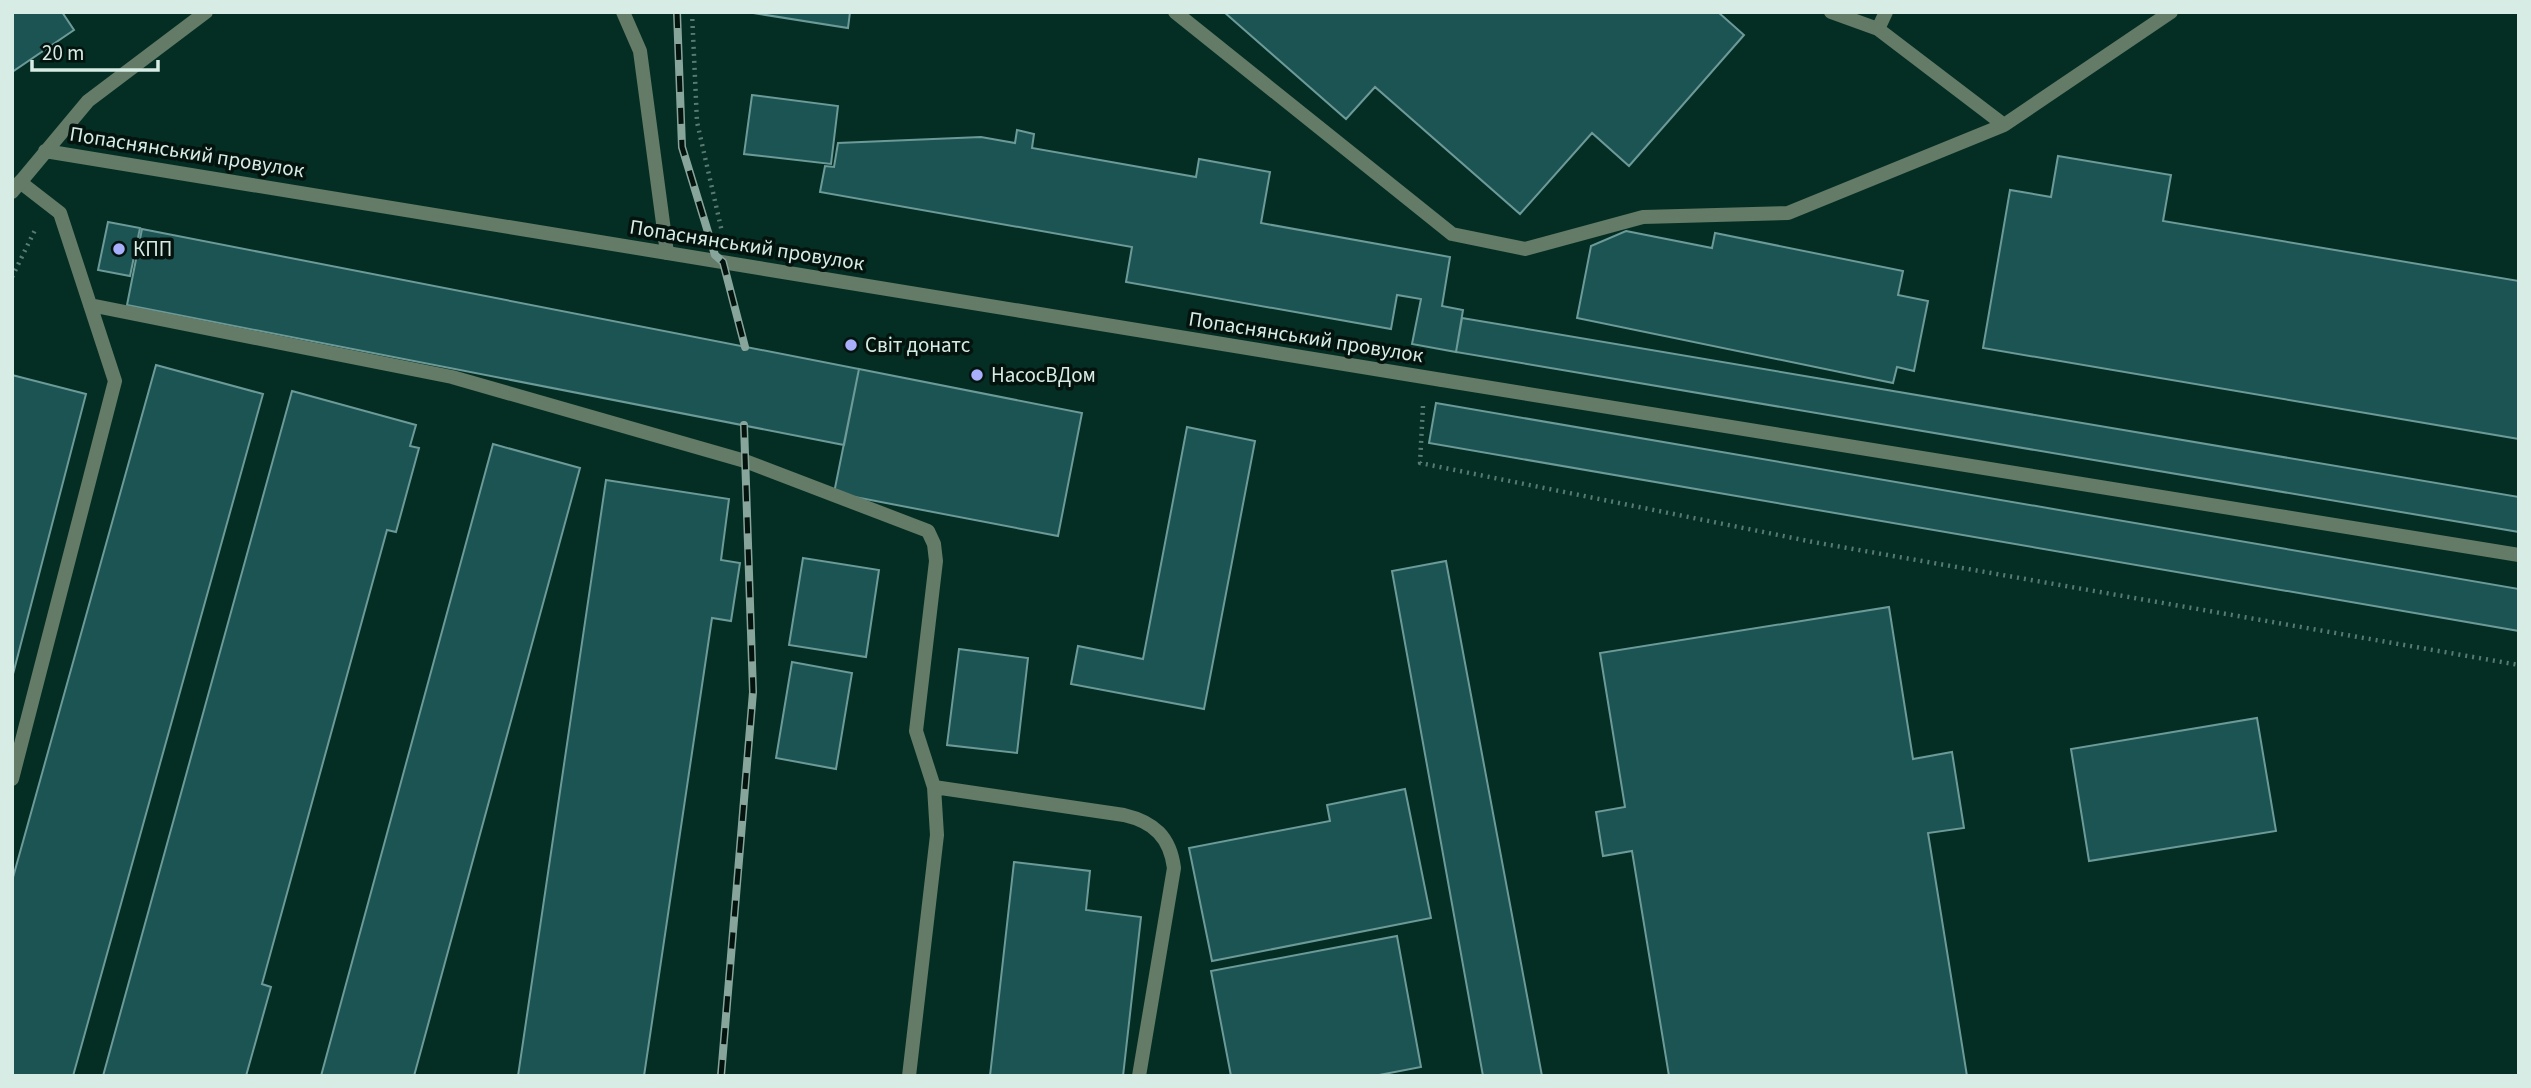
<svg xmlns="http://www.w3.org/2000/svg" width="2531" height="1088" viewBox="0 0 2531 1088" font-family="'Source Sans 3',sans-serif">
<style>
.building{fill:#1c5453;stroke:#6c9a98;stroke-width:2}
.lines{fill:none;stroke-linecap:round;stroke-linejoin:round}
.path{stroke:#587a70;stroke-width:4.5;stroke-dasharray:2 5;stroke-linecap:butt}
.lane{stroke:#637b67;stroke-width:14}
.street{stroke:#637b67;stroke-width:14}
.rail-casing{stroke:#88a59c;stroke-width:8}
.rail{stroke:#04130e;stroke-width:5;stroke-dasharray:16;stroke-linecap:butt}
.poi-dot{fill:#a8b0fc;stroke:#04130e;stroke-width:2.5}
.labels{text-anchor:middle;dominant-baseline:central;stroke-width:7;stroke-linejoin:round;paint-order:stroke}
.street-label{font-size:21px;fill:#d7ece4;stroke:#04130e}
.poi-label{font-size:21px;fill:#d7ece4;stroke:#04130e;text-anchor:start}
</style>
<rect width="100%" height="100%" fill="#042e23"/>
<!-- building -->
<path class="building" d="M12,12h50l12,18 -62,42z
M747,12h103l-2,16z
M1224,12h494l26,23 -115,131 -37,-33 -72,81 -145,-127 -29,32z
M752,95l86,11 -7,58 -87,-10z
M1017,130l17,4 -2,14 164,29 3,-18 71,13 -9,51 189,34 -8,49 21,4 -7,42 -44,-8 9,-45 -24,-4 -6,34 -265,-47 6,-35 -312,-55 5,-26 9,1 4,-24 143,-6 34,6z
M2058,156l113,19 -8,46 356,60v158l-536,-91 27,-158 41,7z
M108,222l32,6 -10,48 -32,-6z
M142,229l717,140 -15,76 -717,-140z
M1626,231l86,17 3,-15 188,38 -5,24 30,6 -14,70 -17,-4 -4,16 -316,-65 14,-72z
M1462,318l1057,179v35l-1063,-180z
M156,365l107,29 -190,682h-61v-195z
M859,369l223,44 -24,123 -224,-43z
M12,375l74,19 -74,284z
M292,391l124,34 -6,21 9,2 -23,84 -9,-2 -125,454 9,3 -25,89h-143z
M1436,403l1083,186v42l-1090,-188z
M1187,427l68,14 -51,268 -133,-25 7,-38 65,13z
M493,444l87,24 -166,608h-93z
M606,480l123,19 -8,61 19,3 -9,58 -19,-3 -68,458h-126z
M803,558l76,12 -13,87 -77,-12z
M1446,561l96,515h-59l-91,-505z
M1889,607l24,152 39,-7 12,76 -36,5 39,243h-298l-37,-225 -29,5 -7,-44 29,-5 -25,-154z
M959,649l69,9 -11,95 -70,-8z
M792,662l60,11 -16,96 -60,-11z
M2257,718l19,113 -187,30 -18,-112z
M1405,789l26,129 -219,43 -23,-113 141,-27 -3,-16z
M1014,862l76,9 -4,39 55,7 -18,159h-133z
M1397,936l24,131 -47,9h-143l-20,-105z"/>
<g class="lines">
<!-- path -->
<path class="path" d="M692,12l5,110 25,110
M12,277l23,-47
M1423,406l-3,57 393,79 706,123"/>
<!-- lane -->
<path class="lane" d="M623,12l17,39 27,202
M1175,12l277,222 73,15 118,-32 145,-4 216,-88 167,-113
M1831,12l47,17 126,96
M1878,29l8,-17
M90,305l362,72 293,84 183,70 6,13 2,17 -20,170 18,56 3,48 -28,241
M1442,380l1077,175
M12,779l103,-398 -55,-168 -40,-31
M934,787l190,28c30,7 46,22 50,53l-35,208"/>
<!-- street -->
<path class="street" d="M45,151l1397,229
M12,192l76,-91 118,-89"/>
<defs>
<path id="rail" d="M677,12l5,135 33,108 8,7 22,85
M721,1076l32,-384 -9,-267"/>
</defs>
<!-- rail casing -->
<use href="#rail" class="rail-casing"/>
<!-- rail -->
<use href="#rail" class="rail"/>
</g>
<!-- markers -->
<g class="poi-dot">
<circle cx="119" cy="249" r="7"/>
<circle cx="851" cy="345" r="7"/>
<circle cx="977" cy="375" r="7"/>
</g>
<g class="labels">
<!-- street labels -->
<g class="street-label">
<text transform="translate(187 152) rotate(9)">Попаснянський провулок</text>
<text transform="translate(747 245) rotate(9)">Попаснянський провулок</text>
<text transform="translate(1306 337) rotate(9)">Попаснянський провулок</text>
</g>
<!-- poi labels -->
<g class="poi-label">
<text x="133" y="249">КПП</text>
<text x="865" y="345">Світ донатс</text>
<text x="991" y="375">НасосВДом</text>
</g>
</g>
<!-- border -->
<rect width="2531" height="1088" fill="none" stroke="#d7ece4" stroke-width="28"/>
<!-- scale -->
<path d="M32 60v10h126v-10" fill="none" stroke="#d7ece4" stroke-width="3.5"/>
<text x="42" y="60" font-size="21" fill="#d7ece4" stroke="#04130e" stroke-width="5" paint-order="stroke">20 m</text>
</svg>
